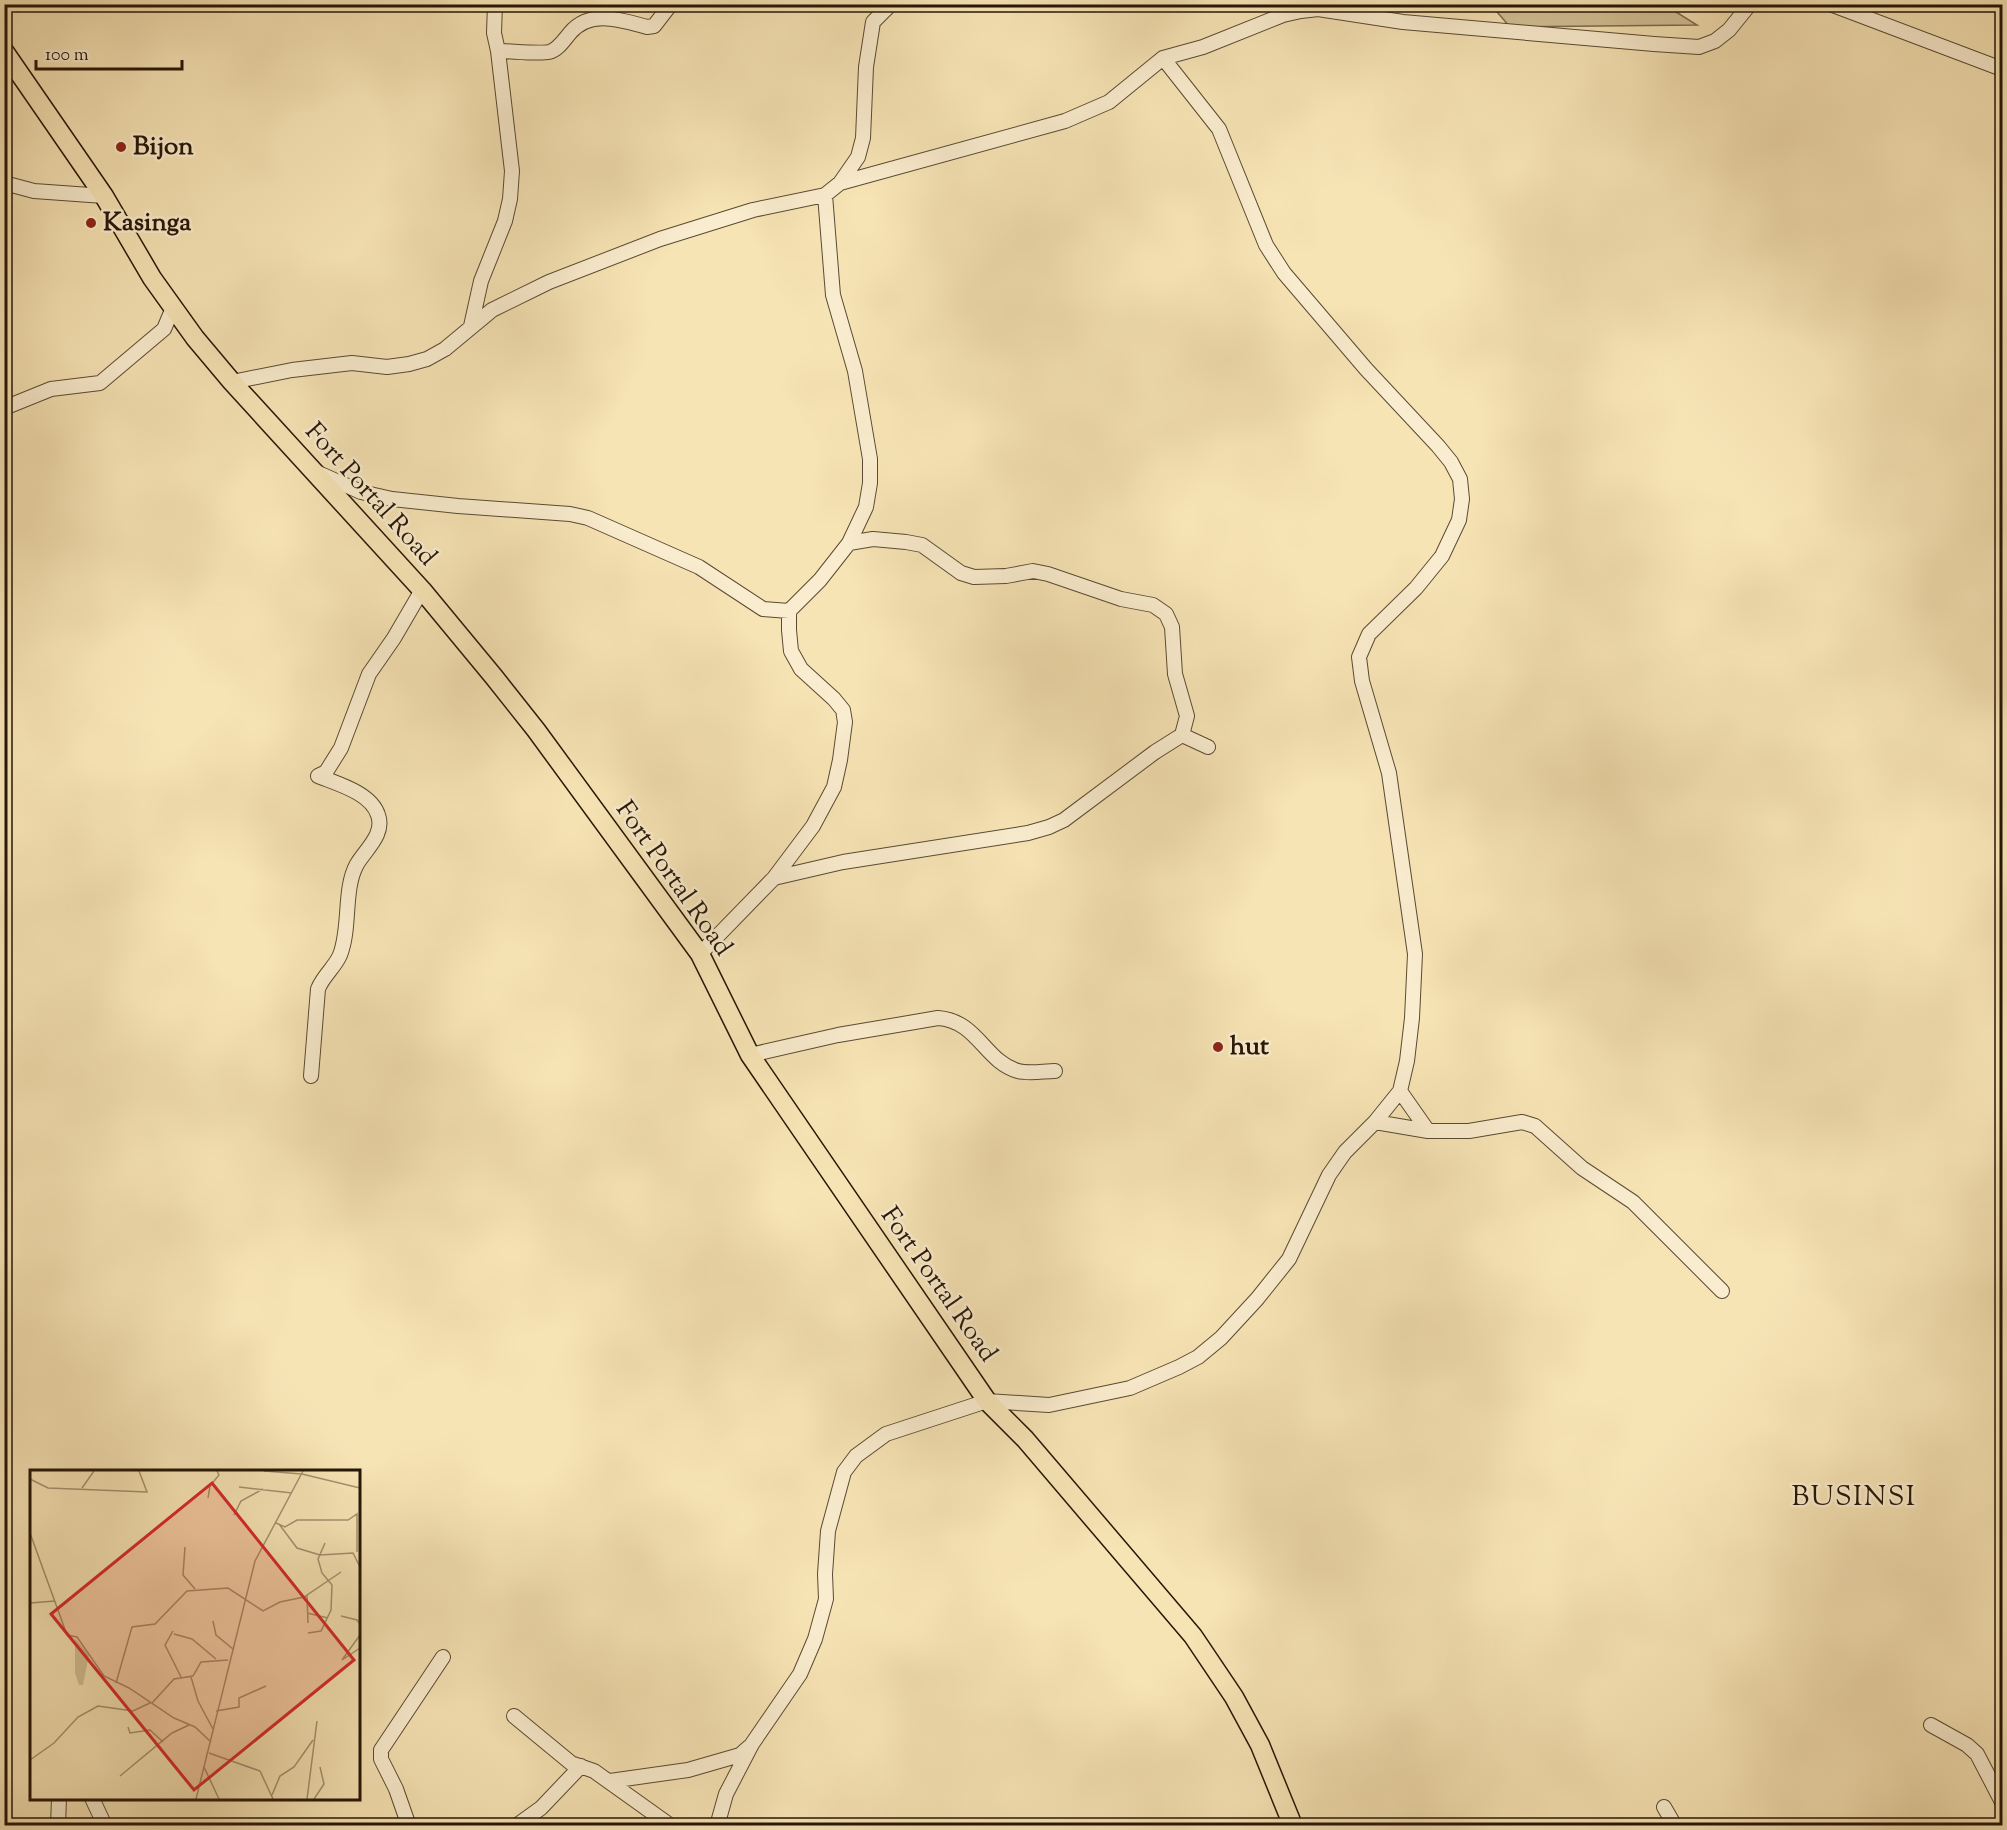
<svg xmlns="http://www.w3.org/2000/svg" width="2007" height="1830" viewBox="0 0 2007 1830" font-family="'Sorts Mill Goudy',serif">
<style>
.green{fill:#d3c197;stroke:#7c6c4e;stroke-width:1.5}
.lines{fill:none;stroke-linecap:round;stroke-linejoin:round}
.minor-casing{stroke:#5a4a32;stroke-width:16}
.major-casing{stroke:#261606;stroke-width:21}
.minor{stroke:#faedcf;stroke-width:14}
.major{stroke:#f7e4b5;stroke-width:18}
.poi-dot{fill:#8f2418;stroke:#faedcf;stroke-width:2}
.labels{text-anchor:middle;dominant-baseline:central;stroke-width:5;stroke-linejoin:round;paint-order:stroke}
.poi-label{font-size:26px;font-weight:bold;fill:#261606;stroke:#faedcf;text-anchor:start}
.street-label{font-size:26px;fill:#261606;stroke:#faedcf}
.quarter-label{font-size:28px;letter-spacing:1.5px;fill:#261606;stroke:#faedcf}
.inset-road{fill:none;stroke:#a3926f;stroke-width:1.5}
.view{fill:#d62828;fill-opacity:0.15;stroke:#d62828;stroke-width:3}
.inset-edge{fill:none;stroke:#261606;stroke-width:3}
</style>
<rect width="100%" height="100%" fill="#f7e4b5"/>
<filter id="stains"><feTurbulence type="fractalNoise" baseFrequency=".00333" numOctaves="4"/><feColorMatrix values="0 0 0 0 .2 0 0 0 0 .09 0 0 0 0 .02 0 0 0 .5 -.17"/></filter>
<radialGradient id="worn" r=".72"><stop offset=".6" stop-color="#630" stop-opacity="0"/><stop offset="1" stop-color="#630" stop-opacity=".3"/></radialGradient>
<!-- green -->
<path class="green" d="M1491,5h174l32,20 -187,2z"/>
<g class="lines">
<defs>
<path id="minor" d="M1830,4l172,65
M498,51c12,0 41,3 51,1 9,-2 15,-12 21,-19 20,-24 51,-13 77,-6l7,-1 17,-22
M4,183l30,8 70,5
M840,183l18,-26 5,-19 3,-71 7,-45 18,-18
M471,326l10,-45 24,-60 5,-22 2,-28 -14,-120 -4,-18 1,-29
M232,382l60,-12 60,-7 35,4 22,-3 18,-5 18,-10 47,-39 57,-28 111,-43 93,-29 72,-15 15,-12 225,-62 44,-19 54,-44 40,-11 80,-32 18,-4 17,-2 85,13 251,22 45,3 16,-6 14,-11 21,-26
M4,408l47,-19 49,-6 64,-54 9,-21
M316,472l45,20 31,7 66,7 112,8 18,4 111,49 64,42 26,2
M849,543l24,-4 33,3 16,3 39,28 13,4 32,-1 27,-5 15,3 73,25 32,6 13,9 6,13 3,47 12,42 -5,19 26,12
M318,776l8,-4 15,-24 28,-74 25,-36 28,-48
M774,878l69,-16 185,-29 21,-6 15,-7 91,-68 27,-17
M700,954l74,-76 39,-52 21,-39 6,-27 5,-38 -2,-12 -9,-11 -33,-30 -10,-18 -2,-21v-19l31,-31 29,-37 17,-36 4,-24v-24l-15,-88 -22,-76 -8,-100
M750,1055l88,-20 100,-17c40,3 46,43 80,53 11,3 26,0 37,0
M311,1076l7,-87c5,-13 17,-22 22,-34 11,-28 3,-66 17,-91 9,-15 28,-30 21,-49 -7,-22 -40,-31 -60,-39
M1400,1091l28,40
M1375,1122l53,9h41l53,-9 13,4 47,42 51,34 89,89
M514,1716l57,47 23,8 77,55
M1931,1725l36,20 10,9 25,48
M610,1781l78,-11 52,-15 9,-8
M92,1798l13,28
M1664,1807l11,19
M58,1826l1,-28
M409,1826l-13,-37 -15,-30v-9l62,-93
M516,1826l25,-18 40,-42
M717,1826l9,-32 26,-50 48,-70 15,-35 11,-40 -1,-25 3,-43 16,-59 12,-16 30,-22 101,-33 62,4 81,-17 49,-21 19,-10 23,-19 36,-39 32,-40 40,-84 16,-23 30,-30 25,-31 7,-30 5,-43 3,-64 -26,-181 -27,-92 -3,-24 10,-23 47,-46 26,-32 17,-36 3,-21 -2,-20 -9,-17 -13,-16 -72,-77 -82,-96 -18,-28 -47,-116 -56,-71"/>
<path id="major" d="M4,51l100,145 48,82 43,60 37,44 190,208 72,87 42,53 164,224 50,101 237,346 38,38 168,197 41,61 26,48 33,81"/>
</defs>
<!-- minor casing -->
<use href="#minor" class="minor-casing"/>
<!-- major casing -->
<use href="#major" class="major-casing"/>
<!-- minor -->
<use href="#minor" class="minor"/>
<!-- major -->
<use href="#major" class="major"/>
</g>
<!-- markers -->
<g class="poi-dot">
<circle cx="121" cy="147" r="6"/>
<circle cx="91" cy="223" r="6"/>
<circle cx="1218" cy="1047" r="6"/>
</g>
<g class="labels">
<!-- poi labels -->
<g class="poi-label">
<text x="133" y="147">Bijon</text>
<text x="103" y="223">Kasinga</text>
<text x="1230" y="1047">hut</text>
</g>
<!-- street labels -->
<g class="street-label">
<text transform="translate(370 495) rotate(48)">Fort Portal Road</text>
<text transform="translate(673 879) rotate(55)">Fort Portal Road</text>
<text transform="translate(938 1285) rotate(55)">Fort Portal Road</text>
</g>
<!-- quarter labels -->
<g class="quarter-label">
<text x="1854" y="1498">BUSINSI</text>
</g>
</g>
<!-- overview -->
<g transform="translate(30 1470)">
<rect width="330" height="330" fill="#f7e4b5"/>
<path d="M45,169l14,16 -6,30h-4l-4,-12z" fill="#d3c197"/>
<path class="inset-road" d="M234,1l38,3 58,14M0,9l18,9 99,4 -8,-21M209,17l53,6M52,18l12,-17M178,28l2,-12 9,-11 -2,-4M204,45l7,-14 22,-12M246,53l9,4 12,-7h51l9,-6v38M249,54l18,24 23,7 33,-2 7,14M0,63l37,102 10,2 27,39 25,12 45,30 21,9 16,15M155,77l-2,28 12,14M277,125l1,28M0,133l25,-2M277,143l21,5M311,146l16,4 3,4M183,151l3,14 17,14M143,161l-8,14 16,32M278,163l13,-2 10,-21 1,-25 -10,-12 -4,-14 7,-16M144,164l18,5 24,20M312,190l18,-25M312,190l18,-12M161,207l7,24 15,28M86,213l16,-56 23,-3 32,-33 41,-3 35,23 17,-9 24,-5 37,-25M122,233l22,-24 19,-3 8,-14 27,-2M186,241l23,-4v-9l27,-12M98,257l2,6 20,-3 13,12M179,283l51,18 13,28M0,290l24,-17 24,-26 20,-11 35,5 17,-8M174,297l15,32M90,306l52,-43 17,-8M242,325l8,-19 14,-9 19,-27M166,329l59,-238 48,-90M277,329l10,-78M284,329l10,-15 -4,-17"/>
<path class="view" d="M182,13l142,177 -160,130 -143,-176z"/>
<rect width="330" height="330" class="inset-edge"/>
</g>
<!-- margin -->
<rect width="2007" height="1830" fill="none" stroke="#f7e4b5" stroke-width="24"/>
<rect x="6" y="6" width="1995" height="1818" fill="none" stroke="#261606" stroke-width="3"/>
<rect x="12" y="12" width="1983" height="1806" fill="none" stroke="#261606" stroke-width="1.5"/>
<!-- scale -->
<path d="M36 60v9h146v-9" fill="none" stroke="#261606" stroke-width="3"/>
<text x="45" y="60" font-size="18" fill="#261606" stroke="#faedcf" stroke-width="4.5" paint-order="stroke">100 m</text>
<rect width="100%" height="100%" filter="url(#stains)"/>
<rect width="100%" height="100%" fill="url(#worn)"/>
</svg>
